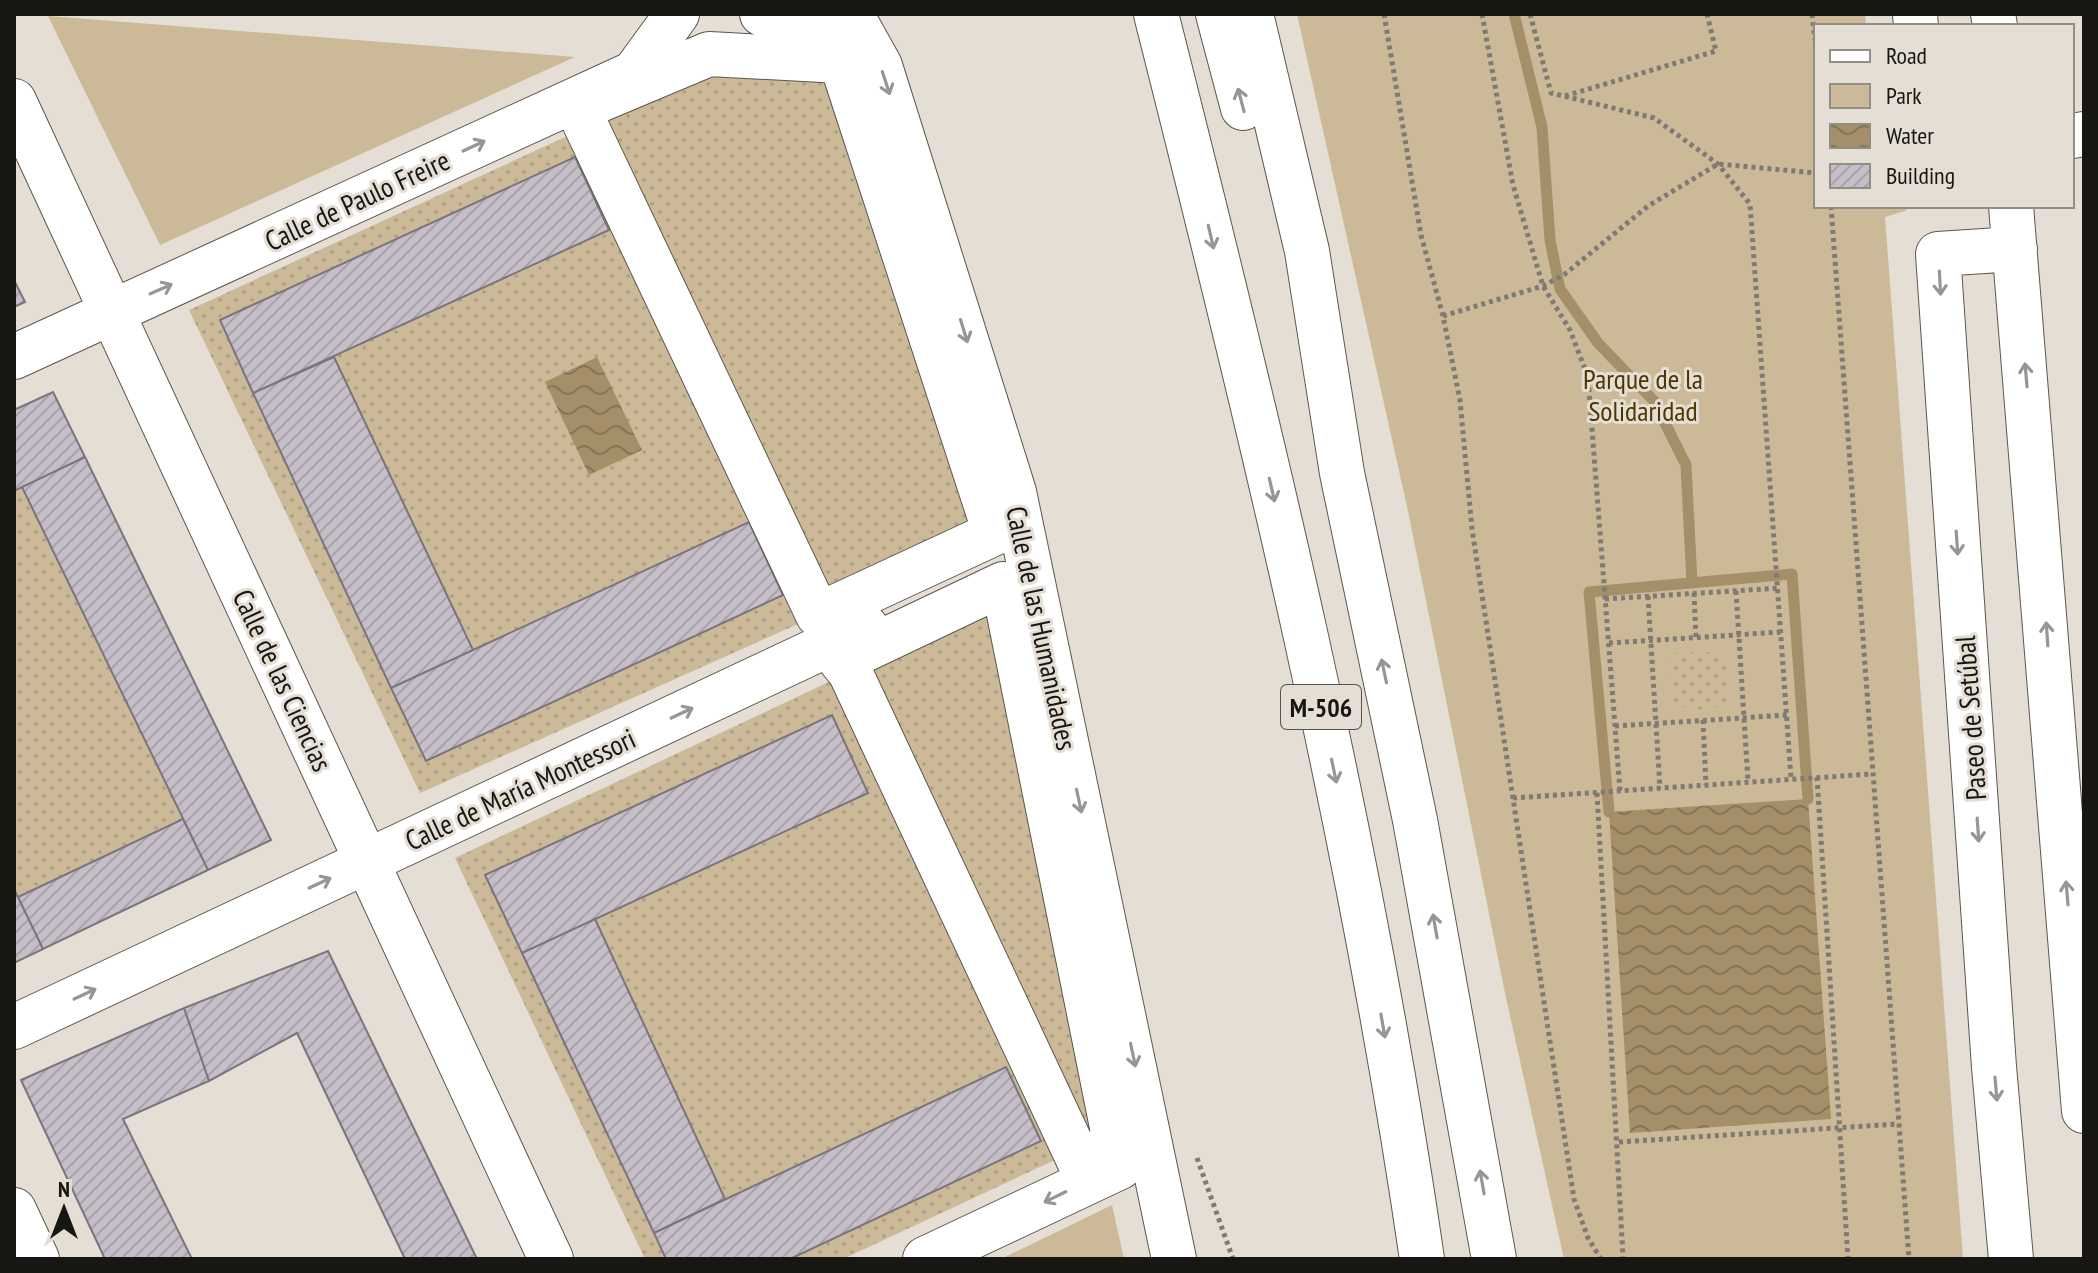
<svg xmlns="http://www.w3.org/2000/svg" width="2098" height="1273" viewBox="0 0 2098 1273" font-family="'PT Sans Narrow',sans-serif">
<style>
.green{fill:#ccb997}
.garden{fill:url(#garden-dots)}
.water{fill:url(#water-waves)}
.lines{fill:none;stroke-linecap:round;stroke-linejoin:round}
.stream{stroke:#a58f69;stroke-width:11}
.building{fill:url(#building-hatch);stroke:#7a747d;stroke-width:2}
.minor-casing{stroke:#5c574e;stroke-width:46}
.major-casing{stroke:#5c574e;stroke-width:46}
.highway-casing{stroke:#5c574e;stroke-width:46}
.path{stroke:#7f7b74;stroke-width:5;stroke-dasharray:4 4;stroke-linecap:butt}
.minor{stroke:#fff;stroke-width:44}
.major{stroke:#fff;stroke-width:44}
.highway{stroke:#fff;stroke-width:44}
.oneway{stroke:#979694}
.labels{text-anchor:middle;dominant-baseline:central;stroke-width:6;stroke-linejoin:round;paint-order:stroke}
.shield{fill:#e4ded4;stroke:#55524c;stroke-width:2}
.shield-label{font-size:26px;font-weight:bold;fill:#181612}
.street-label{font-size:28px;fill:#181612;stroke:#e4ded4}
.park-label{font-size:28px;fill:#4d3601;stroke:#e4ded4}
</style>
<defs>
<pattern id="garden-dots" width="8" height="8" patternUnits="userSpaceOnUse" patternTransform="scale(2)"><rect width="8" height="8" fill="#ccb997"/><path d="M2 2h.1M6 6h.1" fill="none" stroke="#ae9e81" stroke-width="1.8" stroke-linecap="round"/></pattern>
<pattern id="water-waves" width="16" height="10" patternUnits="userSpaceOnUse" patternTransform="scale(2)"><rect width="16" height="10" fill="#a58f69"/><path d="M0 5q4-4 8 0t8 0" fill="none" stroke="#857455"/></pattern>
<pattern id="building-hatch" width="6" height="6" patternUnits="userSpaceOnUse" patternTransform="scale(2)"><rect width="6" height="6" fill="#c5bec8"/><path d="M-1 1l2-2M0 6l6-6M5 7l2-2" fill="none" stroke="#a8a3ab"/></pattern>
</defs>
<rect width="100%" height="100%" fill="#e4ded4"/>
<!-- green -->
<path class="green" d="M1297,14h568l1,12h-50v180h94l-5,5 -20,6 78,1042h-399l-59,-266 -97,-482z
M48,16l527,41 -415,188z
M1112,1205l12,54h-123z"/>
<!-- garden -->
<path class="garden" d="M710,65l128,7 144,459 -163,69 -228,-485z
M587,127l231,488 -398,178 -231,-483z
M53,392l218,448 -257,123v-553z
M992,596l114,541 -25,16 -230,-489z
M1719,652l9,10 1,38c-15,13 -42,12 -58,1l-2,-39 4,-9z
M850,672l226,478 -233,109h-198l-190,-401z"/>
<!-- water -->
<path class="water" d="M597,357l45,93 -53,25 -44,-93z
M1808,799l23,320 -201,14 -21,-321z"/>
<g class="lines">
<!-- stream -->
<path class="stream" d="M1514,14l28,113 8,113 10,49 38,54 56,58 32,64 6,118
M1609,812l-20,-220 203,-18 16,225"/>
</g>
<!-- building -->
<path class="building" d="M575,157l34,73 -356,163 -33,-73z
M14,280l11,22 -11,5z
M334,357l139,293 -82,38 -138,-295z
M53,392l32,65 -71,34v-81z
M85,457l186,383 -63,30 -186,-383z
M749,522l34,73 -357,166 -35,-73z
M832,715l36,78 -346,160 -37,-78z
M183,819l25,51 -165,79 -25,-52z
M14,889l29,60 -29,14z
M595,919l130,280 -71,34 -132,-280z
M328,951l149,308h-72l-108,-226 -88,48 -25,-73z
M184,1008l25,73 -86,38 69,140h-87l-84,-179z
M1006,1067l35,74 -251,118h-124l-12,-26z"/>
<g class="lines">
<defs>
<path id="minor" d="M762,14l91,7
M851,14l29,52 134,426 160,767
M1915,14l1,12
M1993,14l2,12
M709,54l132,7 154,472 -177,82 -240,-506z
M14,101l537,1158
M2072,136l12,-2
M2011,206l73,905
M14,357l620,-284 43,-59
M1003,584l112,558 -35,21 -230,-491 -9,-11z
M14,1027l852,-400
M925,1259l195,-92
M2011,1259l-17,-192 -56,-813 77,-5"/>
<path id="major" d="M14,1210l23,49"/>
<path id="highway" d="M1156,14c104,411 205,825 266,1245
M1218,14l25,94
M1251,14l56,237 35,222 73,347 79,439"/>
</defs>
<!-- minor casing -->
<use href="#minor" class="minor-casing"/>
<!-- major casing -->
<use href="#major" class="major-casing"/>
<!-- highway casing -->
<use href="#highway" class="highway-casing"/>
<!-- path -->
<path class="path" d="M1384,14l37,221 22,81 17,84 12,129 102,670 14,39 13,21
M1482,14l31,171 30,101 27,44 18,47 32,414
M1530,14l21,79 103,25 64,46 32,40 41,574
M1812,14l4,33
M1565,96l151,-45 -9,-37
M1831,206l78,1053
M1443,316l100,-30 22,-12 83,-68 70,-42 98,9
M1736,591l12,190
M1694,593l2,45
M1648,596l12,192
M1605,599l175,-11
M1609,643l173,-11
M1703,720l3,65
M1615,726l173,-11
M1817,777l31,482
M1597,793l26,464
M1513,798l359,-24
M1619,1142l279,-18
M1197,1158l36,101"/>
<!-- minor -->
<use href="#minor" class="minor"/>
<!-- major -->
<use href="#major" class="major"/>
<!-- highway -->
<use href="#highway" class="highway"/>
</g>
<!-- one-way arrows -->
<defs><path id="oneway-shaft" d="M-6 0H5M1.5-3L5.5 0L1.5 3" fill="none" stroke-width="1.6" stroke-linecap="round" stroke-linejoin="round" transform="scale(2)"/></defs>
<g class="oneway">
<use href="#oneway-shaft" transform="translate(886 83) rotate(72)"/>
<use href="#oneway-shaft" transform="translate(1241 100) rotate(-105)"/>
<use href="#oneway-shaft" transform="translate(474 146) rotate(-25)"/>
<use href="#oneway-shaft" transform="translate(1211 237) rotate(77)"/>
<use href="#oneway-shaft" transform="translate(1940 283) rotate(87)"/>
<use href="#oneway-shaft" transform="translate(161 289) rotate(-24)"/>
<use href="#oneway-shaft" transform="translate(964 331) rotate(73)"/>
<use href="#oneway-shaft" transform="translate(2026 375) rotate(-95)"/>
<use href="#oneway-shaft" transform="translate(1272 490) rotate(77)"/>
<use href="#oneway-shaft" transform="translate(1957 543) rotate(86)"/>
<use href="#oneway-shaft" transform="translate(2047 634) rotate(-94)"/>
<use href="#oneway-shaft" transform="translate(1384 671) rotate(-102)"/>
<use href="#oneway-shaft" transform="translate(682 713) rotate(-25)"/>
<use href="#oneway-shaft" transform="translate(1334 771) rotate(78)"/>
<use href="#oneway-shaft" transform="translate(1079 801) rotate(78)"/>
<use href="#oneway-shaft" transform="translate(1978 830) rotate(86)"/>
<use href="#oneway-shaft" transform="translate(320 883) rotate(-25)"/>
<use href="#oneway-shaft" transform="translate(2067 893) rotate(-95)"/>
<use href="#oneway-shaft" transform="translate(1435 926) rotate(-100)"/>
<use href="#oneway-shaft" transform="translate(85 994) rotate(-25)"/>
<use href="#oneway-shaft" transform="translate(1383 1026) rotate(80)"/>
<use href="#oneway-shaft" transform="translate(1133 1055) rotate(78)"/>
<use href="#oneway-shaft" transform="translate(1996 1089) rotate(85)"/>
<use href="#oneway-shaft" transform="translate(1482 1182) rotate(-100)"/>
<use href="#oneway-shaft" transform="translate(1055 1197) rotate(154)"/>
</g>
<g class="labels">
<!-- shield labels -->
<rect class="shield" x="1281" y="685" width="80" height="44" rx="6"/>
<g class="shield-label">
<text x="1321" y="707">M-506</text>
</g>
<!-- street labels -->
<g class="street-label">
<text transform="translate(357 200) rotate(-25)">Calle de Paulo Freire</text>
<text transform="translate(1042 628) rotate(78)">Calle de las Humanidades</text>
<text transform="translate(283 680) rotate(65)">Calle de las Ciencias</text>
<text transform="translate(1970 718) rotate(-94)">Paseo de Setúbal</text>
<text transform="translate(520 789) rotate(-25)">Calle de María Montessori</text>
</g>
<!-- park labels -->
<g class="park-label">
<text x="1643" y="378">Parque de la<tspan x="1643" dy="32">Solidaridad</tspan></text>
</g>
</g>
<!-- border -->
<rect width="2098" height="1273" fill="none" stroke="#181612" stroke-width="32"/>
<!-- legend -->
<rect x="1814" y="24" width="260" height="184" fill="#e4ded4" stroke="#928e86" stroke-width="2"/>
<rect x="1830" y="50" width="40" height="12" fill="#ffffff" stroke="#928e86" stroke-width="2"/>
<text x="1886" y="64" font-size="24" fill="#181612">Road</text>
<rect x="1830" y="84" width="40" height="24" fill="#ccb997" stroke="#928e86" stroke-width="2"/>
<text x="1886" y="104" font-size="24" fill="#181612">Park</text>
<rect x="1830" y="124" width="40" height="24" fill="url(#water-waves)" stroke="#928e86" stroke-width="2"/>
<text x="1886" y="144" font-size="24" fill="#181612">Water</text>
<rect x="1830" y="164" width="40" height="24" fill="url(#building-hatch)" stroke="#928e86" stroke-width="2"/>
<text x="1886" y="184" font-size="24" fill="#181612">Building</text>
<!-- north arrow -->
<g transform="translate(64 1209)" stroke="#e4ded4" stroke-width="6" paint-order="stroke">
<path d="M0-6L14 30L0 20L-14 30Z" fill="#181612"/>
<text y="-12" font-size="22" font-weight="bold" text-anchor="middle" fill="#181612">N</text>
</g>
</svg>
